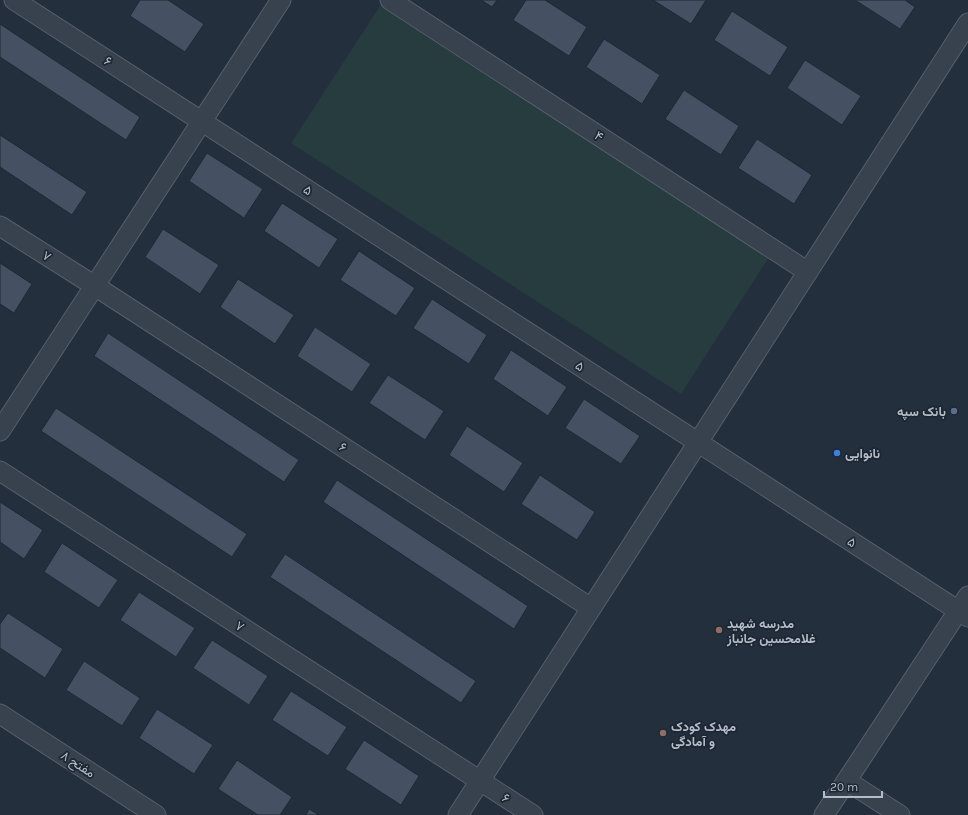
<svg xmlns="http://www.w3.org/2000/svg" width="968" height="815" viewBox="0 0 968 815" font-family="Karla,Vazirmatn,sans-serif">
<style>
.green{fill:#263c3f}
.building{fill:#455162;stroke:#1f2835}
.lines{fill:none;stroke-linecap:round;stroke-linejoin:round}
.street-casing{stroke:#565f6c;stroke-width:21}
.street{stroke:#38414e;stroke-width:19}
.service-dot{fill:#5c6f8a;stroke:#1d2633;stroke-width:1.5}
.shop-dot{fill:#3f7fe0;stroke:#1d2633;stroke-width:1.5}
.education-dot{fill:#8d6e63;stroke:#1d2633;stroke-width:1.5}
.labels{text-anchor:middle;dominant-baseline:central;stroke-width:3.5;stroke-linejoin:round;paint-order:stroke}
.street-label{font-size:13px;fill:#b4bcc9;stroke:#1d2633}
.poi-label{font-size:13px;font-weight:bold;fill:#b4bcc9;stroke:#1d2633;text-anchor:start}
</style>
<rect width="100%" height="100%" fill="#242f3e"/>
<!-- green -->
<path class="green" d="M380,6l389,251 -88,137 -390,-251z"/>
<!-- building -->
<path class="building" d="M140,0h28l36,24 -19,28 -55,-36z
M481,0h16l-5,7z
M526,0h19l42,27 -18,29 -56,-36z
M653,0h53l-15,24z
M855,0h50l10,7 -15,22z
M732,11l56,36 -18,29 -56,-36z
M0,24l140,93 -14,23 -126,-83z
M604,39l56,36 -18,29 -56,-37z
M805,60l56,36 -19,29 -55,-37z
M684,90l55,36 -18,29 -56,-36z
M0,135l87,57 -15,23 -72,-48z
M757,139l55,36 -18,29 -56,-36z
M207,153l56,36 -19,29 -55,-37z
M282,203l56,36 -19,29 -55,-37z
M163,229l56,36 -19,29 -55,-37z
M359,251l56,37 -19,28 -56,-36z
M0,263l32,21 -18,29 -14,-9z
M238,279l56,36 -19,29 -55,-37z
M432,299l55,36 -18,29 -56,-36z
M315,327l56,37 -19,28 -55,-36z
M108,333l191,127 -15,22 -190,-126z
M511,350l56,37 -19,29 -55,-37z
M388,375l56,36 -19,29 -56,-37z
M584,399l56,37 -19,28 -56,-36z
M56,408l191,126 -15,23 -191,-126z
M467,426l56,37 -19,29 -55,-37z
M540,475l55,37 -18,28 -56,-36z
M337,480l191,126 -14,23 -191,-127z
M0,502l43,28 -19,29 -24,-17z
M62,543l56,37 -19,28 -55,-36z
M285,554l191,127 -15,22 -191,-126z
M139,592l56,36 -19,29 -56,-37z
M8,613l55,36 -18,29 -45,-30v-24z
M212,640l56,36 -19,29 -56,-37z
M84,661l56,37 -18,28 -56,-36z
M291,691l56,36 -19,29 -56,-36z
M157,709l56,36 -19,29 -55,-36z
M364,740l55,36 -18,29 -56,-36z
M237,760l55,37 -12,18h-22l-40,-26z
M309,809l10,6h-13z"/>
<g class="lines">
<defs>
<path id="street" d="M14,0l954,617
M390,0l418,272
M0,226l95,60 496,322
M0,431l281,-431
M0,471l533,344
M0,714l156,101
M847,781l53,34
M458,815l510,-792
M824,815l144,-219"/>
</defs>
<!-- street casing -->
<use href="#street" class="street-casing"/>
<!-- street -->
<use href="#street" class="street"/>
</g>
<!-- markers -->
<circle class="service-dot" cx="954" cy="411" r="4"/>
<circle class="shop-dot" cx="837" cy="453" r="4"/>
<g class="education-dot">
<circle cx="719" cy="630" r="4"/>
<circle cx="663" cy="733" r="4"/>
</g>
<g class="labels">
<!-- street labels -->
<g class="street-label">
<text transform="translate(108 61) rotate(33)">۶</text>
<text transform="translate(599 136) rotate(33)">۴</text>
<text transform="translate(308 190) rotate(33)">۵</text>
<text transform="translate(47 256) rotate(32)">۷</text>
<text transform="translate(580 366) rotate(33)">۵</text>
<text transform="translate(343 447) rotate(33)">۶</text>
<text transform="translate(852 542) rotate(33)">۵</text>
<text transform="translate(240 626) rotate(33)">۷</text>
<text transform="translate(78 764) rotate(33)">۸ مفتح</text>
<text transform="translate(506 798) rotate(33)">۶</text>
</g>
<!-- poi labels -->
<g class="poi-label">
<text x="946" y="411" text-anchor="end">بانک سپه</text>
<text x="845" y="453">نانوایی</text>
<text x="727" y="623">مدرسه شهید<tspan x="727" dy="15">غلامحسین جانباز</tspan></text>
<text x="671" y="726">مهدک کودک<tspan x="671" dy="15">و آمادگی</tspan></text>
</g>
</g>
<!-- scale -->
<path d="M824 791v6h58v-6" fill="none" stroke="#b4bcc9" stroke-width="2"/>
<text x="830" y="791" font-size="12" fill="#b4bcc9" stroke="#1d2633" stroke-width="3" paint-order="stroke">20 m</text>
</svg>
